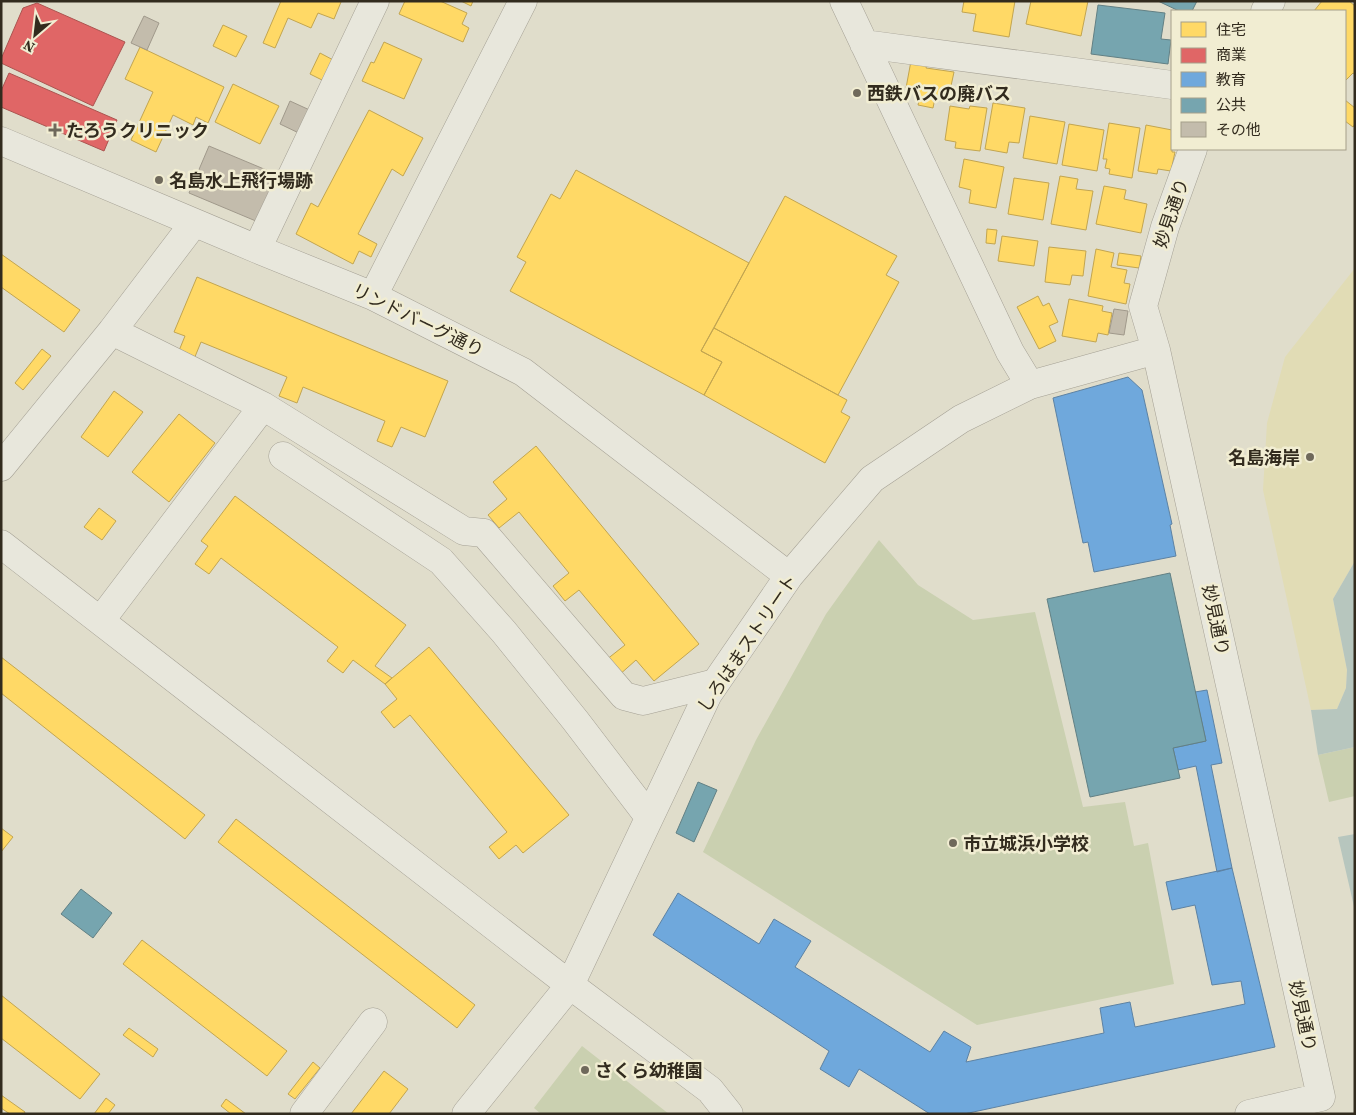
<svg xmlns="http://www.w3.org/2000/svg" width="1356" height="1115" viewBox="0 0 1356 1115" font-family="'Source Serif 4','Noto Sans JP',serif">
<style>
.green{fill:#cad0b0}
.sand{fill:#e1dcb5}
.water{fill:#b7c6be}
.homes{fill:#ffd966;stroke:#c2a550}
.shops{fill:#e06666;stroke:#ac5450}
.schools{fill:#6fa8dc;stroke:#5d82a3}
.public{fill:#76a5af;stroke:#628084}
.building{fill:#c3bcac;stroke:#a0998b}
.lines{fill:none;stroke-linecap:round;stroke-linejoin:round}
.minor-casing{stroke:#a5a195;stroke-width:29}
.minor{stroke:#e8e7dc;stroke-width:28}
.poi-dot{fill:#6f695b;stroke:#f1edd2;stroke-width:2}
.labels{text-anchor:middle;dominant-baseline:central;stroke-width:5;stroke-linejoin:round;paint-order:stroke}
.poi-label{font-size:18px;font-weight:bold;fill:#322b1e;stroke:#f1edd2;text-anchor:start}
.street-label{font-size:18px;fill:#322b1e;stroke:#f1edd2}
</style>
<rect width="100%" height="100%" fill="#e0ddcb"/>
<!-- green -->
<path class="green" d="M879,540l39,45 55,35 62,-8 48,195 42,-5 9,44 14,-3 26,141 -197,41 -274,-173 53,-112 70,-126z
M1355,747v49l-26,6 -11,-47z
M582,1046l87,68h-128l-7,-6z"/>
<!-- sand -->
<path class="sand" d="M1355,268v293l-22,38 14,71 -1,18 -9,21 -26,1 -48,-220 4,-67 18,-66z"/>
<!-- water -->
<path class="water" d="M1355,561v186l-37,8 -7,-45 26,-1 9,-21 1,-18 -14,-71z
M1355,834v77l-17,-74z"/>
<!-- homes -->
<path class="homes" d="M281,1h59l1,1 -7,17 -16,-6 -7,15 -23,-10 -13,30 -12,-5z
M405,1h35l27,12 -5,11 7,4 -6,14 -64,-28z
M461,1h12l-2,5z
M964,1h51l-6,36 -36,-6 3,-17 -14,-2z
M1031,1h57l-7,35 -55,-12z
M1322,1h27l6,5v68l-2,-1 -8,8v-70h-31z
M223,25l24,11 -11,21 -23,-11z
M384,42l38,17 -18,40 -42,-18 9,-19 3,1z
M140,47l84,40 -16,36 -12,-6 -3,8 -20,-10 -17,37 -25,-12 22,-48 -28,-13z
M320,53l17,9 -9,21 -18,-9z
M911,61l16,3 -1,4 28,4 -6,28 -13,-2 -2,10 -15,-3 2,-8 -6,-2v-5l-8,-2z
M233,84l46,22 -19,38 -45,-22z
M1345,100l10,8v16l-2,3 -8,-6z
M993,103l32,5 -6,35 -10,-1 -2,11 -22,-4z
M950,106l19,3 1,-3 17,2 -7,43 -25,-3 1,-6 -11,-2z
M369,110l54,28 -20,38 -11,-7 -34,65 19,10 -6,13 -12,-6 -6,13 -57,-30 15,-31 7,4z
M1030,116l35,6 -8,42 -34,-6z
M1109,123l31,5 -8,50 -23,-4 1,-5 -5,-1 2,-9h-4z
M1069,124l35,6 -7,41 -35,-6z
M1146,125l26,5v22h3l-4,19 -13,-2 -1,5 -19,-3z
M964,159l40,8 -8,41 -27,-5 2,-13 -12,-3z
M576,170l173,93 -48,88 21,11 -18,33 -194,-104 16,-29 -9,-5 34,-63 9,5z
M1060,176l18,3 -2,10 17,2 -7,39 -35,-6z
M1014,178l35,5 -6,37 -35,-6z
M1104,186l22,4 -2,9 23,5 -6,29 -45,-9z
M785,196l112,60 -11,19 13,7 -61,113 -124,-67z
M987,229l10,1 -2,14 -9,-1z
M1002,236l36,5 -4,25 -36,-5z
M1049,247l37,4 -3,25 -11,-1 -2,10 -25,-3z
M1096,249l18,4 -3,14 16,3 -3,13 6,1 -4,20 -38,-8z
M1119,253l22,3 -2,12 -22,-3z
M1,254l79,56 -16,22 -63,-45z
M197,277l251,104 -23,56 -24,-10 -9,20 -15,-6 8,-20 -82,-34 -6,16 -18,-7 8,-19 -86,-35 -9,22 -16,-6 9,-22 -11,-4z
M1038,296l5,10 6,-3 9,19 -9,4 7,15 -17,8 -22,-42z
M1069,299l34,7 -1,5 10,2 -4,22 -10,-2 -2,9 -34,-6z
M714,328l133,72 -6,12 9,5 -25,46 -121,-68 18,-33 -21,-11z
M42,349l9,7 -28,34 -8,-7z
M114,391l29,21 -35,45 -27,-20z
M179,414l36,29 -46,59 -37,-30z
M536,446l163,198 -45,37 -18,-21 -18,16 -12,-16 19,-15 -46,-55 -14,11 -12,-15 16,-13 -50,-61 -20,16 -11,-13 19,-16 -14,-17z
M235,496l171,129 -31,41 17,12 -7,6 -32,-24 -10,13 -16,-12 11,-14 -117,-89 -12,16 -14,-10 13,-18 -7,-5z
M99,508l17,13 -14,19 -18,-13z
M429,647l140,168 -46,38 -7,-8 -17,14 -10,-12 18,-15 -97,-117 -16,13 -13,-16 16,-13 -12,-15z
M1,657l204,158 -20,24 -184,-146z
M236,819l239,186 -18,23 -239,-186z
M1,828l12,9 -12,15z
M142,940l145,111 -20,25 -144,-112z
M1,995l99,79 -20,25 -79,-61z
M129,1028l29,21 -5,8 -30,-22z
M313,1062l7,6 -25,31 -7,-5z
M384,1071l24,18 -19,25h-38z
M1,1095l24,17 -1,2h-14l-9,-6z
M106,1098l9,7 -7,9h-14z
M226,1099l20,15h-15l-10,-8z"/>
<!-- shops -->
<path class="shops" d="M37,3l88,39 -32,64 -92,-43v-4l22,-51z
M9,73l108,47 -13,31 -103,-44v-16z"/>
<!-- schools -->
<path class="schools" d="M1128,377l14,13 30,134 -2,1 6,31 -82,16 -6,-30 -5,1 -30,-145z
M1207,690l15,73 -11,2 21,103 -15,4 -21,-106 -18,4 -5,-22 33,-7 -11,-49z
M1232,868l43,179 -311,67h-34l-71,-45 -10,18 -29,-18 9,-18 -176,-116 25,-42 81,51 15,-25 37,22 -16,26 135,85 14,-21 27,16 -5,15 138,-29 -4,-25 30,-6 5,25 110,-23 -4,-23 -29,4 -17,-80 -23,5 -6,-28z"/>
<!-- public -->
<path class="public" d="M1158,1h39l-5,10h-13z
M1098,5l67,8 -4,26 10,1 -3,24 -77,-10z
M1170,573l36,168 -33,7 7,30 -90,19 -43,-198z
M698,782l19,8 -23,52 -18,-9z
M81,889l31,24 -19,25 -32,-24z"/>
<!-- building -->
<path class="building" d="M144,16l15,7 -12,27 -16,-7z
M290,101l24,11 -11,23 -23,-11z
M209,146l74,31 -20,47 -74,-31z
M1114,309l14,2 -4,24 -15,-2z"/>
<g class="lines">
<defs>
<path id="minor" d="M844,1l166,351 20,33
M1265,11l6,-10
M864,44l308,41
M1,141l256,108 116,47 150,76 266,204
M1193,149l-28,78 -22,79 13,44 165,747 -72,17
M257,249l118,-248
M373,296l150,-295
M112,331l151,75 201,125 20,2 140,163 19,5 72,-18
M283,456l158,105 63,71 71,88 74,97
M1,467l111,-136 82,-108
M1,544l569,441 140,105 19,24
M101,620l162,-214
M304,1114l69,-92
M466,1114l104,-129 138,-291 81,-118 83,-97 89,-60 69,-34 126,-35"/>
</defs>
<!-- minor casing -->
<use href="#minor" class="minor-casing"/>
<!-- minor -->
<use href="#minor" class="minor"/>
</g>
<!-- markers -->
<g class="poi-dot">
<circle cx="857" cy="93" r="5"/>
<path d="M52.5 122.5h5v5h5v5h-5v5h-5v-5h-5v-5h5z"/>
<circle cx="159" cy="180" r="5"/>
<circle cx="1310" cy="457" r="5"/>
<circle cx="953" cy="843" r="5"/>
<circle cx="585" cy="1070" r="5"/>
</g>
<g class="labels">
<!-- poi labels -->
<g class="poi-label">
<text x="867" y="93">西鉄バスの廃バス</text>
<text x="66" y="130">たろうクリニック</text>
<text x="169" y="180">名島水上飛行場跡</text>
<text x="1300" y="457" text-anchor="end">名島海岸</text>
<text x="963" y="843">市立城浜小学校</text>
<text x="595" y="1070">さくら幼稚園</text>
</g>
<!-- street labels -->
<g class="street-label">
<text transform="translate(1171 213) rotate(-71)">妙見通り</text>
<text transform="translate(418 320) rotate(26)">リンドバーグ通り</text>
<text transform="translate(1216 620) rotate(78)">妙見通り</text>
<text transform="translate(747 643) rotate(-56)">しろはまストリート</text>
<text transform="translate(1303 1016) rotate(78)">妙見通り</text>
</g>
</g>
<!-- border -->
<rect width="1356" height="1115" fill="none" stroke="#322b1e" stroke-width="5"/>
<!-- legend -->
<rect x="1171" y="10" width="175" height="140" fill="#f1edd2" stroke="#a59f8a"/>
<rect x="1181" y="22" width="25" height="15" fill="#ffd966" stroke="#a59f8a"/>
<text x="1216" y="35" font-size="15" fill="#322b1e">住宅</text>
<rect x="1181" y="48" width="25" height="15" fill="#e06666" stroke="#a59f8a"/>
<text x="1216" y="60" font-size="15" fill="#322b1e">商業</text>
<rect x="1181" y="72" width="25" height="15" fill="#6fa8dc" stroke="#a59f8a"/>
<text x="1216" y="85" font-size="15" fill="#322b1e">教育</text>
<rect x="1181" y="98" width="25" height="15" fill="#76a5af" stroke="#a59f8a"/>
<text x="1216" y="110" font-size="15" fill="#322b1e">公共</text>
<rect x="1181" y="122" width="25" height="15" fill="#c3bcac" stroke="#a59f8a"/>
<text x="1216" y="135" font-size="15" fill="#322b1e">その他</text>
<!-- north arrow -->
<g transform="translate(35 35) rotate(208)" stroke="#f1edd2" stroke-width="4" paint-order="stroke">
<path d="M0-4L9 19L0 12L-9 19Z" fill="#322b1e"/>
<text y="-8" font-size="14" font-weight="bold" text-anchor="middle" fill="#322b1e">N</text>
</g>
</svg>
